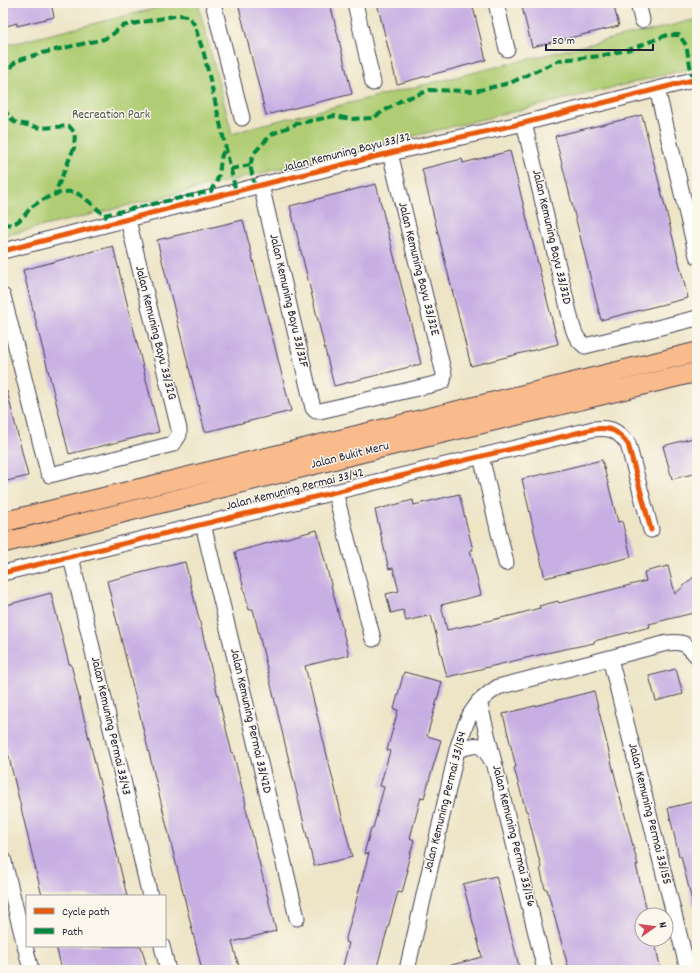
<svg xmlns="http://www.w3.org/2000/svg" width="700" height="973" viewBox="0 0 700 973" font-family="Dekko,sans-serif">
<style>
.green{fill:#b0cd74;stroke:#697858}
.building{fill:#c7aee3}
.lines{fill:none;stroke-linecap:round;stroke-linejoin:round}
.minor-casing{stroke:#413f50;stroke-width:17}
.major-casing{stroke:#413f50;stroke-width:21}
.minor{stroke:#fff;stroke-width:15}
.major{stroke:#fabb8c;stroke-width:19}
.quiet{stroke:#00873e;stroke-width:4;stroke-dasharray:8 4;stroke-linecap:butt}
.cycleway-casing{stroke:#fbf7ec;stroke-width:8}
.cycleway{stroke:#e8590c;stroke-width:5}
.labels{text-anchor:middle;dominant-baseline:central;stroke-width:3;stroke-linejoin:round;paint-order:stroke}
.park-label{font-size:13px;fill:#4d554c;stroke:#fbf7ec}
.street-label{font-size:13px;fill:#22223b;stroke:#fbf7ec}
</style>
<rect width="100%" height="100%" fill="#fbf7ec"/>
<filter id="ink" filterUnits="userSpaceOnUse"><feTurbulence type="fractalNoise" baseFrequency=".025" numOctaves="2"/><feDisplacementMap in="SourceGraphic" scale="8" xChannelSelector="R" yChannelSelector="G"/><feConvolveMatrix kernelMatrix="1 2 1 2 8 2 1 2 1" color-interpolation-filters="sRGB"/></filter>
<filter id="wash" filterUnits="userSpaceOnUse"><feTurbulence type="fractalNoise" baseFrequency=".012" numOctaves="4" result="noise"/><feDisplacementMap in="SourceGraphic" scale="16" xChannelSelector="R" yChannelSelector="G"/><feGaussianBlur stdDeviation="0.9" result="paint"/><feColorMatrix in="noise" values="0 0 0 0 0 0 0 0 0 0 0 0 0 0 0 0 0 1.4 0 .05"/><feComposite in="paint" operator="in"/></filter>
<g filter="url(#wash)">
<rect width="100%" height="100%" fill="#eee5c7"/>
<!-- green -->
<path class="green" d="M177,3h21l34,131 28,-9 358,-88 35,-7 44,-11v48l-694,169v-190z"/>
<g id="blocks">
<!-- building -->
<path class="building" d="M3,3h48l3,14 -37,9v-3l-14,4z
M238,3h92l22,91 -86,21z
M377,3h95l14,57 -89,24z
M521,3h92l6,23 -87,21z
M642,115l46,183 -87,22 -46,-184z
M510,151l48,193 -87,22 -49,-197 40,-10 1,4z
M376,184l45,180 -87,22 -44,-180z
M243,220l48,191 -86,21 -48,-192z
M113,246l46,186 -90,22 -46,-184z
M7,391l21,85 -25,6v-90z
M697,437v36l-25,6 -9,-33z
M602,460l16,62 4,-1 9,36 -86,21 -23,-99z
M459,494l14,56h-3l11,45 -40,10 6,25 67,-15 26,-7 -1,-2 19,-5 1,2 87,-22 -2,-9 24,-6 7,28 22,-20v38l-48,12 1,3 -56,14v2l-43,9 -104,25 -16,-62 -25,6 -3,-11 -12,3 -5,-19 13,-3 -6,-23 -4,1 -14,-59 38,-10 1,5z
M317,530l32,125 -44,11 47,191 -38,9 -61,-257 -4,1 -14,-58z
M185,562l47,191 1,-1 13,52 -1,1 31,126 -44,11 8,28h-38l-95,-389z
M51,593l18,71h2l56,232h-85l-39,-164v-126z
M676,669l7,25 -27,7 -7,-25z
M404,672l38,10 -15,54 14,4 -17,58 -3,-1 -11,41 4,2 -8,30h2l-6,23 -4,-1 -22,78h-34l7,-27 -4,-1 24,-89 -5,1 7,-26h2l11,-41 -4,-1 10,-35 -3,-1 11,-40 -4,-1z
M594,691l25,102 19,72h-2l12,50h-6v24h12l7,31h-92l-22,-81h-2l-5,-21 1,-1 -14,-56h-1l-12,-43 2,-1 -13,-53z
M697,801v103l-4,1 -12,-49h-2l-11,-48z
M496,876l24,94h-71l-1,-4 34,-9 -19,-73z
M56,946h85l6,22 -8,2h-77z"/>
</g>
</g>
<g filter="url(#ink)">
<use href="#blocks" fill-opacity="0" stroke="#413f50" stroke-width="1"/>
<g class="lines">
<defs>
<path id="minor" d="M213,3l29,115
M355,3l18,80
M496,3l11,46
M638,3l4,17
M657,89l40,167
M524,123l48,202c3,10 5,15 13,21l112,-28
M261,185l52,223 3,3h4l119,-28 4,-2 1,-7 -54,-221
M3,251l258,-66 129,-32 134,-30 173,-44
M3,296l45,176 2,3 123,-31 6,-9v-6l-51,-209
M481,456l25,107
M335,492l38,147
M203,524l94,394
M71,557l79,339
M3,573l590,-144c18,-2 24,1 35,15l23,86
M610,658l78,312
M479,701l66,269
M457,750c21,-6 23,-9 35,11
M3,858l28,112
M162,946l6,24
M407,970l50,-220c9,-30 14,-46 41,-63l169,-44c17,-2 19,1 30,13"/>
<path id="major" d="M3,522l694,-170
M3,543l361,-91 333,-80"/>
</defs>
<!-- minor casing -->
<use href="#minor" class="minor-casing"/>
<!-- major casing -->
<use href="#major" class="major-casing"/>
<!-- minor -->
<use href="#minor" class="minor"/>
<!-- major -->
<use href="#major" class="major"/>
<!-- quiet -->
<path class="quiet" d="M3,77l13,-16 26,-8 62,-14 9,-5 9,-8 57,-11 9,1 6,8 10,30 32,138
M3,109l11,13 27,6 28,-2 6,7 -1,15 -19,45
M231,169l19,-4
M255,187l-5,-22 4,-12 18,-19 24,-10 38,-8 17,3 22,-1 27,-17 30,-11 45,1 35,-8 50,-23 40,-4 31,-7 36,-14h12l7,10 7,35
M104,215l107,-24c2,-5 6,-9 7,-14 4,-10 0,-21 8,-28
M3,224c16,3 20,-9 30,-18 9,-7 28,-16 40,-14 8,1 27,19 34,26"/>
<defs>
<path id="cycleway" d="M3,251l258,-66 129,-32 134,-30 173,-44
M3,573l590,-144c18,-2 24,1 35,15l23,86"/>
</defs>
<!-- cycleway casing -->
<use href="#cycleway" class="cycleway-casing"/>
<!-- cycleway -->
<use href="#cycleway" class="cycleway"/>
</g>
</g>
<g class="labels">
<!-- park labels -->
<g class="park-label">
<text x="111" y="115">Recreation Park</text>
</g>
<!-- street labels -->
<g class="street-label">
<text transform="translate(347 153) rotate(-14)">Jalan Kemuning Bayu 33/32</text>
<text transform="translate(551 237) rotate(77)">Jalan Kemuning Bayu 33/32D</text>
<text transform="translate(418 269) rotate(76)">Jalan Kemuning Bayu 33/32E</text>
<text transform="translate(288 301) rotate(77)">Jalan Kemuning Bayu 33/32F</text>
<text transform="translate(155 333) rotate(76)">Jalan Kemuning Bayu 33/32G</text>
<text transform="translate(350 456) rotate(-14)">Jalan Bukit Meru</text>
<text transform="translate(295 490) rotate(-14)">Jalan Kemuning Permai 33/42</text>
<text transform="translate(250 721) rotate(77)">Jalan Kemuning Permai 33/42D</text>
<text transform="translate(110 726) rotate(77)">Jalan Kemuning Permai 33/43</text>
<text transform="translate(446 802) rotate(-76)">Jalan Kemuning Permai 33/154</text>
<text transform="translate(649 814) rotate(76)">Jalan Kemuning Permai 33/155</text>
<text transform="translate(513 836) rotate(76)">Jalan Kemuning Permai 33/156</text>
</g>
</g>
<!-- margin -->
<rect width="700" height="973" fill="none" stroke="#fbf7ec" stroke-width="16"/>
<!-- legend -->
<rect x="26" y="895" width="140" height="52" fill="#fbf7ec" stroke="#a4a2a5"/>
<rect x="34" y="908" width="20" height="6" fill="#e8590c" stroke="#a4a2a5"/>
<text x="62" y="915" font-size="12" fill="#22223b">Cycle path</text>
<rect x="34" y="928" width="20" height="6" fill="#00873e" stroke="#a4a2a5"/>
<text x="62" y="935" font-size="12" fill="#22223b">Path</text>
<!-- north arrow -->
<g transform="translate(654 927) rotate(76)"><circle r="19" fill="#fbf7ec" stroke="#a4a2a5"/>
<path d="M0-3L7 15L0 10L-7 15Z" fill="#d1495b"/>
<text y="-6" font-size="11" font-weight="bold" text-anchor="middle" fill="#22223b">N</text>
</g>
<!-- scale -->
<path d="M546 44v6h107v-6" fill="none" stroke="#22223b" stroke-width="2"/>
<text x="552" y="44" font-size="12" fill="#22223b" stroke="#fbf7ec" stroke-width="3" paint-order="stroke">50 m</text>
</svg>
